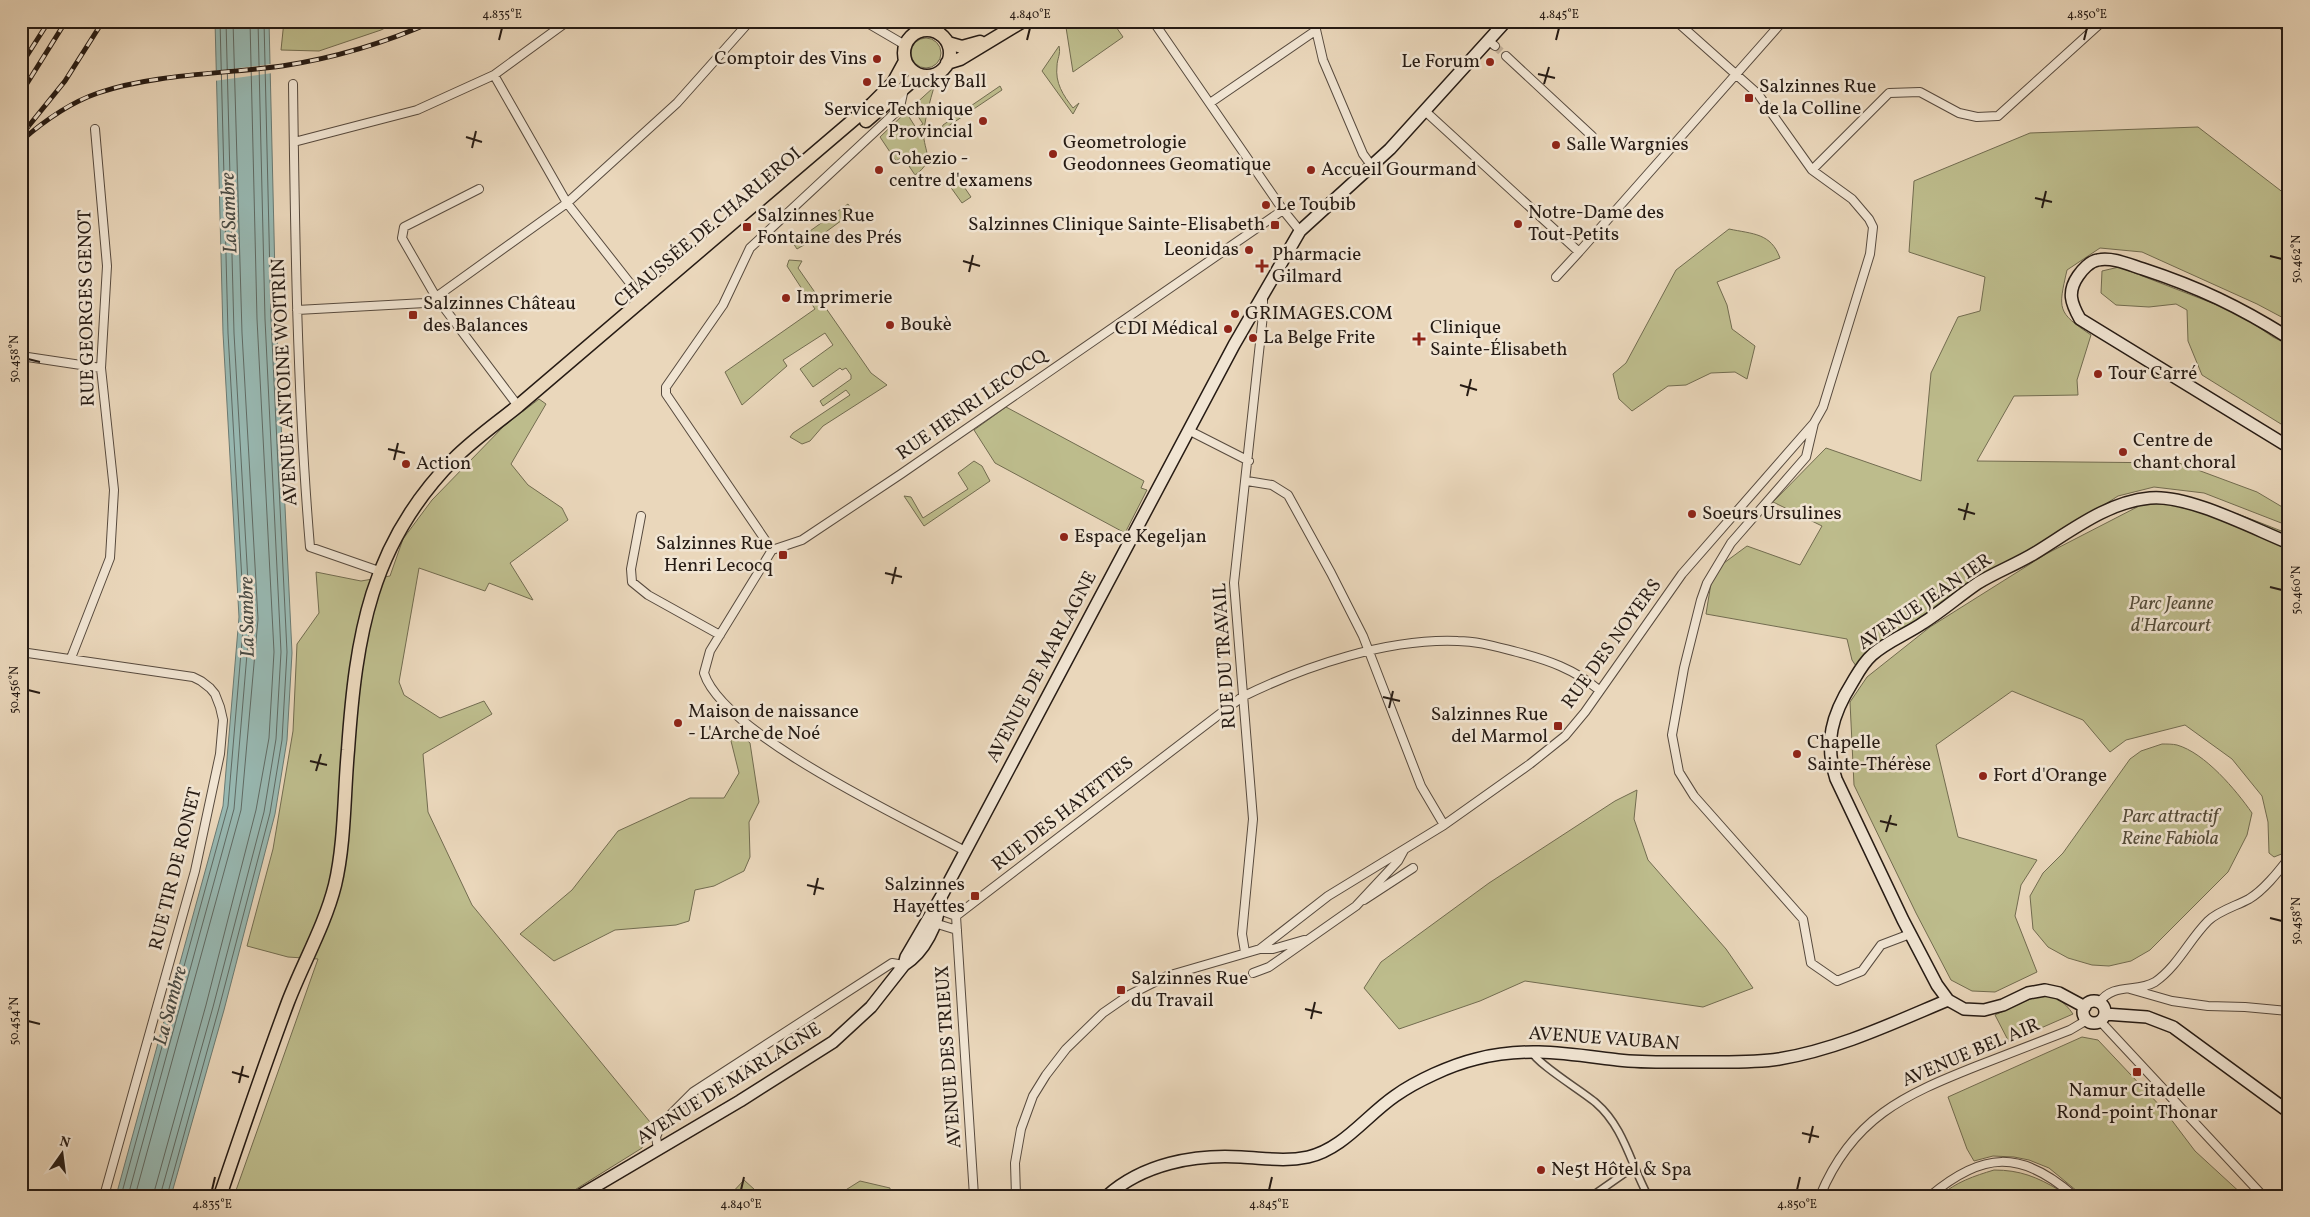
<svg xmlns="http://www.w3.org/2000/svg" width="2310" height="1217" viewBox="0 0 2310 1217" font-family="Vollkorn,serif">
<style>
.green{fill:#bdbc8c;stroke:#726c50}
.water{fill:#98b9b3;stroke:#6a7a73}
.pier{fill:#ead7bb}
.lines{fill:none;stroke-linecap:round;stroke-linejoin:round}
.shore{stroke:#5f6a64;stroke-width:1}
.minor-tunnel{stroke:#c3b19a;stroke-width:8;stroke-dasharray:8 4;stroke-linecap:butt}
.pedestrian-casing{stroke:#574a3e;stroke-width:9}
.minor-casing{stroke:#574a3e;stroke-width:10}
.secondary-casing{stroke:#261b14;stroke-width:14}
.primary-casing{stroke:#261b14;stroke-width:15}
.pedestrian{stroke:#f1e5d3;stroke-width:6}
.minor{stroke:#f1e5d3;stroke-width:8}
.secondary{stroke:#f1e5d3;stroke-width:11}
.primary{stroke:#ead7bb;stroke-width:12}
.rail-casing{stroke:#261b14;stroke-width:5}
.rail{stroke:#f1e5d3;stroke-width:3;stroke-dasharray:9;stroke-linecap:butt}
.ticks{fill:none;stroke:#261b14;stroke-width:2}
.poi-dot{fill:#8f2418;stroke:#f1e5d3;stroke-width:2}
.labels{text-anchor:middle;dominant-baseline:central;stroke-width:5;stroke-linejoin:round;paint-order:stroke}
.poi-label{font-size:19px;fill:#261b14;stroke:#f1e5d3;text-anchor:start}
.street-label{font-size:19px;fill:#261b14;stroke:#f1e5d3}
.park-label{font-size:19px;font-style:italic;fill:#534b38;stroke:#f1e5d3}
.water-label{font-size:20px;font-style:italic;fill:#484a44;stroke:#f1e5d3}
.neatline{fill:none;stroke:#261b14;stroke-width:2}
.ticks-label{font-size:12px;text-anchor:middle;fill:#261b14}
</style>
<rect width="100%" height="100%" fill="#ead7bb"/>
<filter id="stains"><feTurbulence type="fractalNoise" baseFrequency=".004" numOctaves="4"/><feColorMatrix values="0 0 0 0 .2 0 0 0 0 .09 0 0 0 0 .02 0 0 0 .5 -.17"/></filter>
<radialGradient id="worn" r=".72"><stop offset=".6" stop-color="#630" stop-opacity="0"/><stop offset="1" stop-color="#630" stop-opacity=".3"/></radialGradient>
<!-- green -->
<path class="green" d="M284,21h115l-18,9 -62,21 -38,-1z
M1065,21h47l11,16 -50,35z
M911 53a15 15 0 1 1 30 0a15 15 0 1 1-30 0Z
M1059,46c2,8 -2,13 -2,20 -2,17 6,29 16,42l6,-5 -6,11 -31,-43z
M1000,86l2,4 -61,41 2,-6z
M934,87c-4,14 -8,28 -10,42 -3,20 14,30 -9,46l-12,-18 -7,4 -16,-24 26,-25 10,16 7,-4 -11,-17z
M2198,127l91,70v124l-32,-17 -115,-52 -42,-4 -33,22c-9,40 -10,42 24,65l-14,45 1,15 -64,1 -37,65 202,2 78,29 32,19v15l-85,-33 -50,-6 -36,9 -67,43 -78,42 -117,85 -4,-6 -5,-21 -141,-25 7,-43 34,-25 53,19 22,-39 -49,-24 53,-54 95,33 10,-108 27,-56 22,-6 5,-34 -76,-25 5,-71 116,-48z
M956,175l15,22 -9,6 -15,-21z
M848,204l5,8 -30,22 -26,15 -4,-6z
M1729,229c24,5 42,4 51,29l-63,24 10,23 5,24 23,17 -8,33 -12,-7 -24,1 -25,12 -18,1 -36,25 -13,-12 -6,-25 13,-11 50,-93z
M789,260l13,1 -4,7 73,105 16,12 -64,41 -13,15 -8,3 -12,-7 3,-4 57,-38 -4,-5 -23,16 -3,-5 31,-22v-4l-5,-7 -4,2 -2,-2 -27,19 -13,-18 33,-24 -8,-12 -42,27 4,6 -45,39 -17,-33 90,-63 -28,-43z
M2119,267l119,46 35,24 16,8v84l-87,-54 -14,-34 -1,-31 -11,-6 -27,3 -33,-2 -15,-12 1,-22z
M539,399l7,5 -35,60 17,21 34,23 6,12 -58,43 23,37 -44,-17 -4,8 -66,-23 -20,114 5,13 36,23 44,-17 8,13 -69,40 5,58 44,93 178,217 -6,14 -2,12 -77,48h-331l84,-237 -30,-2 -41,-11 26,-97 20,-118 4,-87 22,-31 -3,-41 45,9 29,-5 13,-37 29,-39 72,-74z
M1006,407l138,74 -3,7 6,2 -22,43 -130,-70 -21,-33z
M974,461l8,5 8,15 -66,45 -20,-30 7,1 12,21 45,-29 -10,-16z
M2167,501l71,13 51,20v311l-5,8 -10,4 -5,-4 -1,-31 -6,-26 -30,-37 -47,-34 -59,15 -16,12 -27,-32 -71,-29 -76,54 22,92 79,23 -16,25 -6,31 22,56 -42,20 -23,-1 -21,-11 -35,-67 -62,-128 -4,-83 17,-25 63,-50 116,-73 97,-50z
M737,731l13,12 9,59 -10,20 1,35 -6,14 -30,15 -19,4 -6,31 -13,4 -61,5 -61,31 -34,-27 52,-44 46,-59 72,-33h34l15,-25 -10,-40z
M2162,744c5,0 11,0 15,1 28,8 59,45 75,68l-5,22 -19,37 -78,78 -19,11 -22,5 -17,-1 -24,-7 -20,-11 -15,-18 -3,-33 13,-23 20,-20 67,-94 11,-8z
M1637,790l-3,29 14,41 78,89 27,39 -50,19 -178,-26 -45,20 -81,28 -35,-41 17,-26 108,-79 126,-82z
M2041,994c15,2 23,7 32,20l-64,28 -14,-27z
M2082,1037l16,3 66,70 31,41 49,45h-161l-34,-28 -20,-8 -15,-3 -21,-1 -19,5 -7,-12 -19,-52z
M1994,1170c26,0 43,7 65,20l-8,6h-111c16,-14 34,-20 54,-26z
M744,1180l11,10 50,6h-76z
M860,1181l30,7v8h-54z"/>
<!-- water -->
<path class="water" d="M215,21h54l7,297 16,335 -5,87 -12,74 -51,196 -53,186h-55l107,-390 16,-189 -16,-284z"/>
<!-- pier -->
<path class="pier" d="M272,64l1,9 -59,8 -1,-10z"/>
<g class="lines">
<!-- shore -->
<path class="shore" d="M121,1196l107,-390 16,-189 -16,-284 -8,-312
M128,1196l106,-387 16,-191 -16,-285 -8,-312
M135,1196l106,-386 17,-191 -16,-286 -9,-312
M153,1196l53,-191 50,-195 13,-72 5,-86 -17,-333 -7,-298
M160,1196l53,-189 51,-195 12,-73 5,-87 -16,-333 -7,-298
M167,1196l52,-188 51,-195 12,-73 5,-88 -16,-333 -7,-298"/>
<!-- minor-tunnel -->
<path class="minor-tunnel" d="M1495,46l11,10"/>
<defs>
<path id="pedestrian" d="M1531,1051c6,13 51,40 65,52 28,24 35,62 52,93
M1592,1196l43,-30"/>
<path id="minor" d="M864,21l41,24
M1153,21l130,189 17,21
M1314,21l9,39 40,94 8,11
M1489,41l6,5
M1506,56l86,80
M494,75l73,128 77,98
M293,84c2,155 4,309 17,463l69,24
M1210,103l105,-72
M1425,111l154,141 204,-231
M294,142l123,-32 77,-35 74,-54
M1812,170l77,-77 31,-1 39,21 18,4 21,-1 105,-95
M479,189l-75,38 -2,11 34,59 82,109
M1556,277l23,-25
M297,310l128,-7 11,-6 131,-94 110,-100 73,-82
M21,356l80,12
M1814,423l-8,34 -75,86 -24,40 -6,17 -17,68 -12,67 7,37 15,24 109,123 8,44 26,18 25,-10 19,-26 29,-11
M1188,430l61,31
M1247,481l25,4 16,10 43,78 32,63 58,150 23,39
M641,516l-10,53 1,13 16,13 72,40
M772,550l-106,-156v-7l57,-82 27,-57 146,-136 4,-5 4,-18
M21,652l172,25 8,4 9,7 5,6 5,13 3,13 -3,34 -25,117 -91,325
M71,658l39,-100 4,-68 -13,-122 6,-102 -12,-137
M965,851c-59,-32 -242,-117 -261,-178l6,-22 62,-101 30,-10 99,-66 382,-264
M1364,900l49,-32
M934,908l22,8
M956,916l286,-219c63,-31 146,-59 216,-56 20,0 39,6 59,11 31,8 57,17 82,38
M956,916l18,280
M931,922l26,8
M1260,949h13l31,-9
M1245,952l-3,-18 11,-115 -19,-236 29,-268v-18
M1253,973l16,-6 87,-61 42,-45 6,-11
M2130,989l42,12 36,5 37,1 44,4
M2099,1003c14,-21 38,-10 56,-21 23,-16 34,-42 53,-61 10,-10 28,-15 41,-22 15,-9 29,-27 40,-41
M2100,1021l163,175
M658,1149l-2,-12 6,-14 31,-31 199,-129 12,2
M1016,1196l-1,-33 6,-34 12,-33 13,-21 20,-26 37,-36 26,-18 38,-19 93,-27 68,-53 116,-71 86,-61 35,-28 20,-24 97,-138 132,-151 9,-16 47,-153 3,-27 -4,-8 -17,-20 -40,-29 -54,-76 -82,-73
M1820,1196c32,-78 84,-101 157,-130 31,-12 62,-24 93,-36l17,-10
M1930,1196c52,-44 91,-47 144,0"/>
<path id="secondary" d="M936,21l3,13
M2282,21l7,7
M920,31l3,-10
M2289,338c-49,-31 -91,-51 -146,-69 -13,-4 -30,-12 -45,-9 -8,1 -16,10 -20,16 -11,16 -7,27 2,43l209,128
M904,965l2,-8 35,-60 293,-552 66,-114 90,-82 116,-128
M2083 1012a11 11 0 1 1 22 0a11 11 0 1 1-22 0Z
M2085,1007l-26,-14 -14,-3 -17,3 -25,12 -19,5 -20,-1 -16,-9 -11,-15 -34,-65 -67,-141c-12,-37 -4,-64 16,-96 6,-10 11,-20 20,-28 14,-13 35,-21 51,-32 19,-12 36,-27 55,-40 18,-11 39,-19 57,-30 36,-22 72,-51 115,-55 37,-4 102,30 139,45
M2105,1014l42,3 26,10 116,85
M579,1196l161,-95 93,-59 38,-35 33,-42c21,-13 34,-41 36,-64
M1107,1196c36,-32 87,-42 134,-39 23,1 44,5 67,0 35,-8 58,-41 87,-61 21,-15 56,-31 81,-37 51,-13 92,-5 142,1 27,3 54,2 81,2 26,0 55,1 80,-3 60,-10 114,-36 169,-59"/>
<path id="primary" d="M904 53a23 23 0 1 1 46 0a23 23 0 1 1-46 0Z
M948,43l14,4 18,-5
M947,63l13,-4 63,-38
M866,121l53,-46
M220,1196c22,-65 44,-130 68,-194 15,-39 37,-77 47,-117 10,-42 9,-92 13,-135 8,-114 22,-206 106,-291 20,-20 43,-36 64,-53l354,-302 21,-21 12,-22"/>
</defs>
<!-- pedestrian casing -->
<use href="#pedestrian" class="pedestrian-casing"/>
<!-- minor casing -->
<use href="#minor" class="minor-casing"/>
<!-- secondary casing -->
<use href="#secondary" class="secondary-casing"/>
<!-- primary casing -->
<use href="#primary" class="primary-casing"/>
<!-- pedestrian -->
<use href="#pedestrian" class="pedestrian"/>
<!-- minor -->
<use href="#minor" class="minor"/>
<!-- secondary -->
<use href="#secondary" class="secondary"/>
<!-- primary -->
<use href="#primary" class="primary"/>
<defs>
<path id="rail" d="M21,65l28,-44
M21,93l45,-72
M23,133l42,-52 38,-60
M21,141c23,-20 48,-38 77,-48 55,-19 125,-19 184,-27 53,-8 103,-23 152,-45"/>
</defs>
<!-- rail casing -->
<use href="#rail" class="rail-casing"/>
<!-- rail -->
<use href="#rail" class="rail"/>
</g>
<!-- ticks -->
<path class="ticks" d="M499,40l3,-12M1027,40l3,-12M1556,40l3,-12M2084,40l3,-12M1538,74l17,4M1544,84l5,-17M466,137l16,5M472,148l4,-17M2035,198l17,4M2042,208l4,-17M2270,256l12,3M963,261l17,5M969,272l4,-17M28,359l12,3M1460,385l17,5M1467,396l4,-17M388,449l17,4M394,460l4,-17M1958,509l17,5M1964,520l4,-17M885,573l17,4M892,584l4,-17M2270,587l12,3M28,690l12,3M1383,697l17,4M1389,708l4,-17M310,761l17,4M316,771l5,-17M1880,821l17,4M1886,832l5,-17M807,885l17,4M814,895l4,-17M2270,918l12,3M1305,1009l17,4M1311,1019l4,-17M28,1021l12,3M232,1072l17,5M239,1083l4,-17M1802,1133l17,4M1809,1143l4,-17M212,1190l3,-13M741,1190l3,-13M1269,1190l3,-13M1797,1190l3,-13"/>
<!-- markers -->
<g class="poi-dot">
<circle cx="877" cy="59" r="5"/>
<circle cx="1490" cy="62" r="5"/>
<circle cx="867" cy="82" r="5"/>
<rect x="1744" y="93" width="10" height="10" rx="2.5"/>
<circle cx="983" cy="121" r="5"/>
<circle cx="1556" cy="145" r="5"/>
<circle cx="1053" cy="154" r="5"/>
<circle cx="879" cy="170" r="5"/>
<circle cx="1311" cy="170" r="5"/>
<circle cx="1266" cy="205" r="5"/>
<circle cx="1518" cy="224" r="5"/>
<rect x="1270" y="220" width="10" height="10" rx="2.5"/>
<rect x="742" y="222" width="10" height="10" rx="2.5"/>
<circle cx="1249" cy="250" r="5"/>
<path d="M1259.5 258.5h5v5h5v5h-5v5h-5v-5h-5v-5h5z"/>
<circle cx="786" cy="298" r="5"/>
<circle cx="1235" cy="314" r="5"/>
<rect x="408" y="310" width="10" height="10" rx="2.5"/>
<circle cx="890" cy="325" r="5"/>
<circle cx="1228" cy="329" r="5"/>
<circle cx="1253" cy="338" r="5"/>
<path d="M1416.5 331.5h5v5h5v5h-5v5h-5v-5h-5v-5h5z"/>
<circle cx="2098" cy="374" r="5"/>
<circle cx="2123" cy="452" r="5"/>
<circle cx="406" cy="464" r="5"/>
<circle cx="1692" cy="514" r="5"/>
<circle cx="1064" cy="537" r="5"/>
<rect x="778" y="550" width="10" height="10" rx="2.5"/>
<circle cx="678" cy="723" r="5"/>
<rect x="1553" y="721" width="10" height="10" rx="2.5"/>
<circle cx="1797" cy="754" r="5"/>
<circle cx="1983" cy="776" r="5"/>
<rect x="970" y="891" width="10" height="10" rx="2.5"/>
<rect x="1116" y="985" width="10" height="10" rx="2.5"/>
<rect x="2132" y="1067" width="10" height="10" rx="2.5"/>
<circle cx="1541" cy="1170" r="5"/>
</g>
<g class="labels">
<!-- poi labels -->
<g class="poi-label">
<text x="867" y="59" text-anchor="end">Comptoir des Vins</text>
<text x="1480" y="62" text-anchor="end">Le Forum</text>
<text x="877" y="82">Le Lucky Ball</text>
<text x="1759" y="87">Salzinnes Rue<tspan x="1759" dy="22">de la Colline</tspan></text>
<text x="973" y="110" text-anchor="end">Service Technique<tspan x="973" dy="22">Provincial</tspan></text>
<text x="1063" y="143">Geometrologie<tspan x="1063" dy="22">Geodonnees Geomatique</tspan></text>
<text x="1566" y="145">Salle Wargnies</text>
<text x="889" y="159">Cohezio -<tspan x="889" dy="22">centre d'examens</tspan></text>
<text x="1321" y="170">Accueil Gourmand</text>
<text x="1276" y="205">Le Toubib</text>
<text x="1528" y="213">Notre-Dame des<tspan x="1528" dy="22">Tout-Petits</tspan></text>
<text x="757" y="216">Salzinnes Rue<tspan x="757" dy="22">Fontaine des Prés</tspan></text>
<text x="1265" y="225" text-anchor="end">Salzinnes Clinique Sainte-Elisabeth</text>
<text x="1239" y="250" text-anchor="end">Leonidas</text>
<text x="1272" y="255">Pharmacie<tspan x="1272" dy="22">Gilmard</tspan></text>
<text x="796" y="298">Imprimerie</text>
<text x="423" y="304">Salzinnes Château<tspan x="423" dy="22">des Balances</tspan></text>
<text x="1245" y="314">GRIMAGES.COM</text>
<text x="900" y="325">Boukè</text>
<text x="1430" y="328">Clinique<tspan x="1430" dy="22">Sainte-Élisabeth</tspan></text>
<text x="1218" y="329" text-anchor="end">CDI Médical</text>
<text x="1263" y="338">La Belge Frite</text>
<text x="2108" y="374">Tour Carré</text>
<text x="2133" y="441">Centre de<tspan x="2133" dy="22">chant choral</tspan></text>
<text x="416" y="464">Action</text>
<text x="1702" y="514">Soeurs Ursulines</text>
<text x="1074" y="537">Espace Kegeljan</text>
<text x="773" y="544" text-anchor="end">Salzinnes Rue<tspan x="773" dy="22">Henri Lecocq</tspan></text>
<text x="688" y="712">Maison de naissance<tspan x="688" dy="22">- L'Arche de Noé</tspan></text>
<text x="1548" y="715" text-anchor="end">Salzinnes Rue<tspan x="1548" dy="22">del Marmol</tspan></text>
<text x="1807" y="743">Chapelle<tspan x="1807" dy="22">Sainte-Thérèse</tspan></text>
<text x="1993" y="776">Fort d'Orange</text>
<text x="965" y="885" text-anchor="end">Salzinnes<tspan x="965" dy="22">Hayettes</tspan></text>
<text x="1131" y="979">Salzinnes Rue<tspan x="1131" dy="22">du Travail</tspan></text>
<text x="2137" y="1091" text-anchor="middle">Namur Citadelle<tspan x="2137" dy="22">Rond-point Thonar</tspan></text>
<text x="1551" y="1170">Ne5t Hôtel &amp; Spa</text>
</g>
<!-- street labels -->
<g class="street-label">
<text transform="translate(708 228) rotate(-40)">CHAUSSÉE DE CHARLEROI</text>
<text transform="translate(87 308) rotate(-91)">RUE GEORGES GENOT</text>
<text transform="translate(285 382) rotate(-93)">AVENUE ANTOINE WOITRIN</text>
<text transform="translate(972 405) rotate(-35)">RUE HENRI LECOCQ</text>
<text transform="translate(1925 602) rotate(-34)">AVENUE JEAN IER</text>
<text transform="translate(1612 644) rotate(-54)">RUE DES NOYERS</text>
<text transform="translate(1225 656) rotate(-94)">RUE DU TRAVAIL</text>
<text transform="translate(1042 667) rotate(-62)">AVENUE DE MARLAGNE</text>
<text transform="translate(1063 814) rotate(-38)">RUE DES HAYETTES</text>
<text transform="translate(176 869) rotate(-76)">RUE TIR DE RONET</text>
<text transform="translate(1604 1039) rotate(4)">AVENUE VAUBAN</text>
<text transform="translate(1971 1053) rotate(-23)">AVENUE BEL AIR</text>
<text transform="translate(949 1057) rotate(-94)">AVENUE DES TRIEUX</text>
<text transform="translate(729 1084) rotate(-32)">AVENUE DE MARLAGNE</text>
</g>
<!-- park labels -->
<g class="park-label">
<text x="2171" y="604">Parc Jeanne<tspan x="2171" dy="22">d'Harcourt</tspan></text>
<text x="2170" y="817">Parc attractif<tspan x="2170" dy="22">Reine Fabiola</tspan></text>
</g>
<!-- water labels -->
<g class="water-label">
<text transform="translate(230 213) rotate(-92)">La Sambre</text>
<text transform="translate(248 617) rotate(-91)">La Sambre</text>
<text transform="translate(171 1006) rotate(-75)">La Sambre</text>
</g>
</g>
<!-- margin -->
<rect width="2310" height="1217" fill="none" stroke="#ead7bb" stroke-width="55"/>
<!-- north arrow -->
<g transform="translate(62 1154) rotate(14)" stroke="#f1e5d3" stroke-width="4" paint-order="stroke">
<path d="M0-4L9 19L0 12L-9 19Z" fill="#261b14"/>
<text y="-8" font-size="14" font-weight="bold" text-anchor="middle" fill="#261b14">N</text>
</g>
<rect x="28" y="28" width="2254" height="1162" class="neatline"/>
<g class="ticks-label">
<text x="502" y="18">4.835°E</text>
<text x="1030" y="18">4.840°E</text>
<text x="1559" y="18">4.845°E</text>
<text x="2087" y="18">4.850°E</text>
<text transform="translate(2296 259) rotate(-90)" y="4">50.462°N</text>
<text transform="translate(14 359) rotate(-90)" y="4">50.458°N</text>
<text transform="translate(2296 590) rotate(-90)" y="4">50.460°N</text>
<text transform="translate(14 690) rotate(-90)" y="4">50.456°N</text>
<text transform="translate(2296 921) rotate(-90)" y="4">50.458°N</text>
<text transform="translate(14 1021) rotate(-90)" y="4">50.454°N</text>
<text x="212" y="1208">4.835°E</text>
<text x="741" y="1208">4.840°E</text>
<text x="1269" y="1208">4.845°E</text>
<text x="1797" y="1208">4.850°E</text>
</g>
<rect width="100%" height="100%" filter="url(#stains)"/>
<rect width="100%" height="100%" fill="url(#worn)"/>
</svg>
